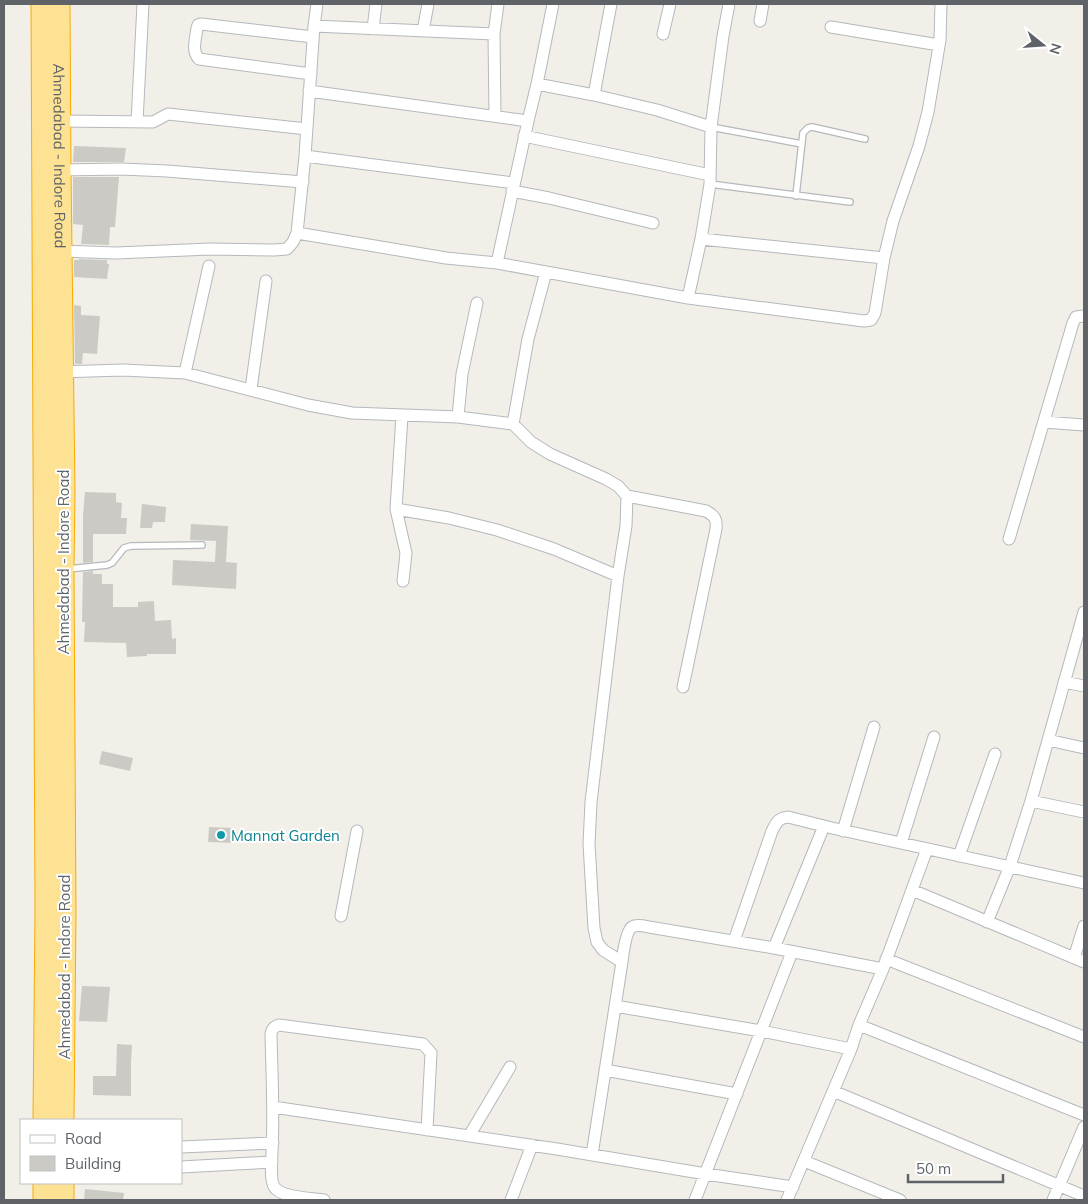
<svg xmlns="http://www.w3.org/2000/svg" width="1088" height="1204" viewBox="0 0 1088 1204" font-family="Mulish,sans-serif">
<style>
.building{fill:#cccac5}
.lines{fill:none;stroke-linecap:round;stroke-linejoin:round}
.lane-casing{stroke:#b5b8bc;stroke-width:8}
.street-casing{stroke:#b5b8bc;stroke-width:13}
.highway-casing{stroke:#f9ab00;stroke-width:23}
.lane{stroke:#fff;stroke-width:5.5}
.street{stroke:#fff;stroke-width:11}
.highway{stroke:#fde293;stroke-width:21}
.culture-dot{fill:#0f9aa8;stroke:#fff;stroke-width:2}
.labels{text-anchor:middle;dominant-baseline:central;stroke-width:4;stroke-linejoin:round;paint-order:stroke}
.street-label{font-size:15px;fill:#5f6368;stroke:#fff}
.culture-label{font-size:15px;fill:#0d838f;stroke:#fff;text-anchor:start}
</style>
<rect width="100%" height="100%" fill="#f1efe8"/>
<!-- building -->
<path class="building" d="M74,146l52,2 -2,14h-51z
M73,177h46l-4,50h-5l-1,18 -28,-1 2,-19 -10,-1z
M79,259l28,1v4h2l-2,15 -33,-2v-17h5z
M74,305l7,1v9l19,1 -3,38 -14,-1 -1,11h-7z
M85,492l31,1v9l6,1 -1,15h6l-1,16h-33v28l-10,1v-48z
M142,504l24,3 -1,15h-12l-1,6h-12z
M191,524l37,2 -2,36 11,1 -1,26 -64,-4 1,-25 42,2 1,-21 -26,-1z
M93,571v3h9v10h11v23h25v-5l16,-1 1,20 16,-1 1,19 4,-1v16h-29v2l-20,1 -1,-14 -42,-1 1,-20h-3l1,-50z
M102,751l31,7 -3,13 -31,-7z
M209,827l24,1v15l-25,-1z
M82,986l28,1 -3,35 -28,-1z
M117,1044l15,1 -1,17v34l-38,-1v-19h23z
M85,1189l39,4 -1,7h-39z"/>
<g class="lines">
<defs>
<path id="lane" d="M711,127l91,17
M710,184l140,18
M796,196l7,-63 5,-5 4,-1 53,12
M68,569l39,-4 5,-2 12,-15 7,-2 71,-1"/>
<path id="street" d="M317,4l-3,22 -9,130 209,27
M760,21l3,-17
M314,26l180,8 1,82
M831,27l108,18
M373,29l3,-25
M423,31l5,-27
M494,34l4,-30
M663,34l7,-30
M311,74l-112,-15c-8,-8 -3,-21 -2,-31l1,-3 3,-1 112,13
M537,84l57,11 63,15 54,17
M309,91l219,30 -31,142
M594,95l17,-91
M60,121l93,1 15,-8 139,15
M528,121l9,-37 16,-80
M137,122l6,-118
M524,136l186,39
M60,170l62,-1 45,2 136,11
M512,191l37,7 104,25
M701,239l183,19
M61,251l55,2 94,-4 64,1 13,-1 6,-7 4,-9 8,-77
M546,272l142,26 176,23 7,-1 4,-7 9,-55 9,-37 26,-75 9,-34 12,-72 1,-36
M688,298l13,-59 9,-55 1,-57 12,-91 6,-32
M58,372l65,-2 62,3 123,32 44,8 106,4 55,7 15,-85 18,-67 -49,-9 -51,-5 -149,-25
M185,373l24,-107
M251,389l15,-108
M402,416l-6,93 10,44 -3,28
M458,417l4,-43 15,-71
M1044,422l40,3
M513,424l18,18 19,12 56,25 12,7 9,10 -1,30 -8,50 -27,226 -2,42 5,84 3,14 6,8 19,12
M627,496l79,15c9,5 11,8 10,18l-33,158
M396,509l53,9 48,12 57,19 64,27
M1009,539l64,-216 3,-6 8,-1
M1064,682l20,4
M1048,740l36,8
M1031,801l53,11
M843,831l31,-104
M901,843l33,-106
M959,856l36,-102
M912,890l172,72
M341,916l16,-85
M987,922l23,-56 21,-65 53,-189
M734,941l38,-110c4,-8 6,-13 16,-14l44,11 252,55
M774,948l50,-122
M1074,958l10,-32
M886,959l198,78
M615,1006l146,25 90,18
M859,1025l225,90
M605,1070l132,24
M833,1091l251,105
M273,1107l284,42 149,25 87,13
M469,1136l41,-69
M181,1147l92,-4
M592,1155l30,-193c1,-8 4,-31 10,-35 5,-3 12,-1 17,0l125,21 109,21
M804,1161l96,39
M181,1167l91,-5
M324,1200c-12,-2 -39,-2 -48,-11 -7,-6 -4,-28 -4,-37 2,-39 0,-77 -1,-116 0,-6 2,-9 8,-11l144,19 8,9 -4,77
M511,1200l21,-55
M695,1200l97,-248
M787,1200l64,-151 8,-24 24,-56 44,-120
M1053,1200l31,-73"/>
<g id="highway">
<path d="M42,4l4,906 -2,210"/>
<path id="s1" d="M59,4l1,166 4,321 -1,79 2,344 -2,206"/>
<path d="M44,1200v-17"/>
<path d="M63,1200v-17"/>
</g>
</defs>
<!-- lane casing -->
<use href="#lane" class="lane-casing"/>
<!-- street casing -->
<use href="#street" class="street-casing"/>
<!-- highway casing -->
<use href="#highway" class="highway-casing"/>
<!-- lane -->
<use href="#lane" class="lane"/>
<!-- street -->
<use href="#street" class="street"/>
<!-- highway -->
<use href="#highway" class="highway"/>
</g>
<!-- markers -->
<circle class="culture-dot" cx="221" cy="835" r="5"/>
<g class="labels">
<!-- street labels -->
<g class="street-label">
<text stroke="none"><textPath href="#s1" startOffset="152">Ahmedabad - Indore Road</textPath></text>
<text transform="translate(63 562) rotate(-90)">Ahmedabad - Indore Road</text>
<text transform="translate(64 967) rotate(-90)">Ahmedabad - Indore Road</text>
</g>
<!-- culture labels -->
<g class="culture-label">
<text x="231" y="835">Mannat Garden</text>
</g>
</g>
<!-- border -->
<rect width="1088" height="1204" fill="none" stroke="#5f6368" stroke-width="10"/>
<!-- legend -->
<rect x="20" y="1119" width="162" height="65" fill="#ffffff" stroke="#bfc1c3"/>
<rect x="30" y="1135" width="25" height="8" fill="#ffffff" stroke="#bfc1c3"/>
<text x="65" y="1144" font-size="15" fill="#5f6368">Road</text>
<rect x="30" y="1156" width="25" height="15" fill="#cccac5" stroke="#bfc1c3"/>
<text x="65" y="1169" font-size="15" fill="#5f6368">Building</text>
<!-- north arrow -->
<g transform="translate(1043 45) rotate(107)" stroke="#ffffff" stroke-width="4" paint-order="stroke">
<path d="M0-4L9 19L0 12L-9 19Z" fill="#5f6368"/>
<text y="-8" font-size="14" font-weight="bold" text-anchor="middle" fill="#5f6368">N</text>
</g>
<!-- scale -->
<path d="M908 1174v8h95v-8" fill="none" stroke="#5f6368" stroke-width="2.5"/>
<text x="916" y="1174" font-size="15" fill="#5f6368" stroke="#ffffff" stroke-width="4" paint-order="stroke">50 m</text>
</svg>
